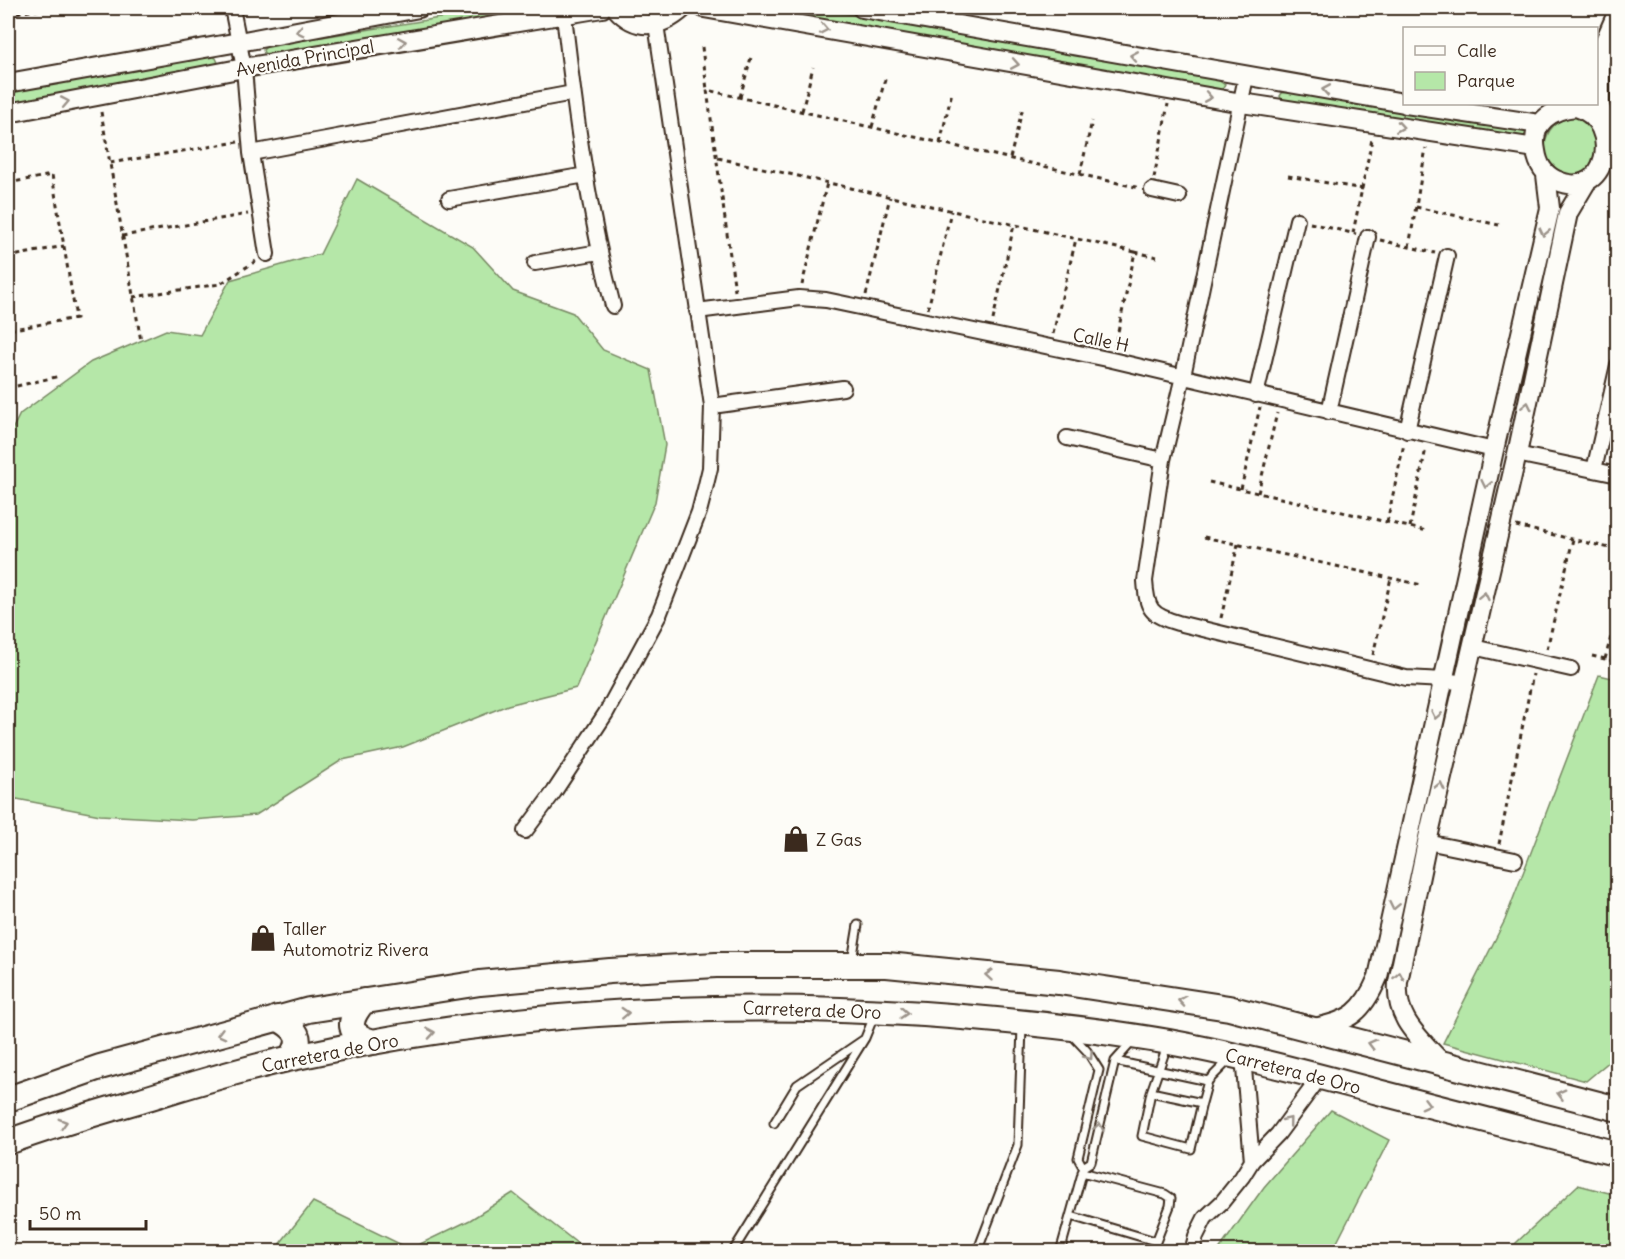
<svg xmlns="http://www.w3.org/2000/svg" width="1625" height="1259" viewBox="0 0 1625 1259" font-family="Delius,sans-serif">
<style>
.green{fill:#b5e7a8;stroke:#788863;stroke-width:1.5}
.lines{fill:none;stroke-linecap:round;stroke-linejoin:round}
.lane-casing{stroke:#3b2a1e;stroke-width:11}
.street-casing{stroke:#3b2a1e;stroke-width:18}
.secondary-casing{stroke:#3b2a1e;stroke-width:22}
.highway-casing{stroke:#3b2a1e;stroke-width:28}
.path{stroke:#3b2a1e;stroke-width:3;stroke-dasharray:4.5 4.5;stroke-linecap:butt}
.lane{stroke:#fdfcf7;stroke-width:7}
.street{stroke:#fdfcf7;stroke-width:14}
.secondary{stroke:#fdfcf7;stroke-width:18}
.highway{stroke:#fdfcf7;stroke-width:24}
.oneway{stroke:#9c938a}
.labels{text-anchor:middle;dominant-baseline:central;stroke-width:4.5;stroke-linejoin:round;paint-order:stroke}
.street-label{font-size:18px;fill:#3b2a1e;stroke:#fdfcf7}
.poi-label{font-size:18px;fill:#3b2a1e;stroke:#fdfcf7;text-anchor:start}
</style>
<rect width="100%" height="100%" fill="#fdfcf7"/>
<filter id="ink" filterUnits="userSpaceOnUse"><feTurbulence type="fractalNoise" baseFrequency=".0167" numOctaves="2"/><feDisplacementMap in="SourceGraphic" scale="12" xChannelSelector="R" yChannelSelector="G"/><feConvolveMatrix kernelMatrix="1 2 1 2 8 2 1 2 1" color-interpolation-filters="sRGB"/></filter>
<g filter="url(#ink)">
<!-- green -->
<path class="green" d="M501,8h54l-286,48 -5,-3 -1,-3 4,-4z
M753,8h63l402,72 7,5 -3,5h-7z
M211,56l5,2 3,7 -211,38v-12z
M1287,92l242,38 2,11 -249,-40 -2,-5 2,-3z
M1572,116l11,1 15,10 -3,42c-5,2 -12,6 -18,7 -34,5 -48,-50 -5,-60z
M357,179l116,68 40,44 60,22 30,37 48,20 14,75 -10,57 -79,186 -68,17 -105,42 -61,13 -86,55 -64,5 -92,-5 -83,-16 -9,3v-364l12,-24 71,-52 75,-32 34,5 30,-55 90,-26z
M1599,675l18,4 1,368 -7,13 -25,21 -143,-38 62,-123z
M1331,1110l58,30 -55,108 3,3h-119l46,-64z
M1578,1185l39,10v56h-106l5,-8z
M513,1193l74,58h-313l39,-49 97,47 60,-29z"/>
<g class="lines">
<defs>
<path id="lane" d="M852,961l6,-36
M1071,1034l16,17 12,19 -21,88 5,9 8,-5 24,-101 18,-20
M1115,1061l93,20 22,-22
M1151,1092l51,11 -11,46 -49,-13z
M1151,1092l16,-46
M1202,1103l6,-22
M774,1123l23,-38 66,-45
M1082,1172l83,22 6,4 -1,8 -18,46
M1071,1216l84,25
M733,1251l132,-213 9,-22
M977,1252l41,-107 4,-119
M1060,1252l23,-82"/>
<path id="street" d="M232,8l12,60 7,85 16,101
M564,15c11,97 24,196 49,291
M1600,52l18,5
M1246,77l-63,299 -20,84 -18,121c2,28 5,34 33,42l228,55 38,2 20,3
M251,153l322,-60
M1152,190l27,6
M449,199l137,-24
M535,263l64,-11
M697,311l102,-13 27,2 286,60 382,90
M1256,395l41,-175
M712,406l131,-18
M1329,412l39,-175
M1407,431l40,-175
M1067,438l96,22
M1517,454l101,21
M1594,470l24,-105
M1473,647l98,22
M525,831l29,-39 52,-79 53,-98 40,-103 6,-23 5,-21 2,-62 -56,-382
M1427,842l88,18
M1243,1057l9,104
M1192,1252l4,-16 9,-18 17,-16 20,-25 10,-16 26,-27 42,-57"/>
<path id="secondary" d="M616,8c21,24 46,19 67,0
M704,8l538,95 293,45
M862,8l542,95
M8,83l231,-41 180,-34
M1406,104l133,20
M1576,107c49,15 31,97 -20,73 -12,-6 -18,-15 -20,-29 -6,-28 15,-42 40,-44z
M8,113l236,-45 358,-60
M1605,124l-5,-19v-53l18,-41
M1314,1028c37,-7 49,-16 64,-51l116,-527 56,-242 -4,-33
M1441,1062c-23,-26 -46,-43 -43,-80l29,-140 90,-388 51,-241 19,-32"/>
<path id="highway" d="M364,1001c-17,20 -18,34 10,41
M277,1018c19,10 28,20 14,40
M8,1099l92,-32 209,-57 171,-27 130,-12 106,-6h171l172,17 170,26 389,101
M8,1142c43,-16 88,-29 133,-42 50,-15 100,-31 151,-42 206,-46 421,-58 632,-44 82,6 164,14 245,28 71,13 140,32 209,50 80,20 160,41 240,62"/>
</defs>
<!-- lane casing -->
<use href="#lane" class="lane-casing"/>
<!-- street casing -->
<use href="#street" class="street-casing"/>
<!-- secondary casing -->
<use href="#secondary" class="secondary-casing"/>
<!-- highway casing -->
<use href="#highway" class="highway-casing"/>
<!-- path -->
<path class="path" d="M8,14l42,-6
M702,47l5,43
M740,97l12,-43
M802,111l11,-44
M101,112l40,229
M872,127l14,-51
M940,143l12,-51
M718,158l417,94 -20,94
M1010,158l13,-51
M110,163l128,-21
M1080,174l12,-53
M1288,176l75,13
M1154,178l14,-74
M8,183l44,-8 24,143 -68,12
M1416,207l83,18
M1310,223l46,11
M1353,233l19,-94
M122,236l126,-22
M1380,240l55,13
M1409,247l17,-99
M1135,252l26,6
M8,257l56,-11
M802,285l25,-102
M735,291l-28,-201 433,98
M866,295l24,-98
M133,297l87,-13 36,-23
M928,309l23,-98
M993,320l21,-95
M1053,334l23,-95
M8,388l52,-12
M1209,482l218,49
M1241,489l19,-82
M1258,493l19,-80
M1387,522l17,-78
M1516,526l102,24
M1410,527l16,-79
M1204,537l218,48
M1221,618l17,-74
M1547,649l26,-110
M1373,655l18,-77
M1592,656l26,6
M1605,659l13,-48
M1499,844l34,-170"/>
<!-- lane -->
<use href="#lane" class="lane"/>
<!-- street -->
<use href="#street" class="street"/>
<!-- secondary -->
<use href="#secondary" class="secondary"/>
<!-- highway -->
<use href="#highway" class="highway"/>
</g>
<!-- one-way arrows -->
<defs><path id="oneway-chevron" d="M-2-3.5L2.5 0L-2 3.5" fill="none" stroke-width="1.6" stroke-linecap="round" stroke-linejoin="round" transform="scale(1.5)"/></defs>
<g class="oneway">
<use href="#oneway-chevron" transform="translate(824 29) rotate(11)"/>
<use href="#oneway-chevron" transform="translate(300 31) rotate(169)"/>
<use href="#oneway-chevron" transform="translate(402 42) rotate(-9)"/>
<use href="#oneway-chevron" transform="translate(1134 56) rotate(-170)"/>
<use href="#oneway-chevron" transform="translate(1015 64) rotate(10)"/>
<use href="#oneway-chevron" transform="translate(1326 90) rotate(-170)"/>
<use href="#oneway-chevron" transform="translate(1208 97) rotate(10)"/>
<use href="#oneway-chevron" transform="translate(65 102) rotate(-11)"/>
<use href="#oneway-chevron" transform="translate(1400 127) rotate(9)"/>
<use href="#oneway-chevron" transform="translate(1544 232) rotate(103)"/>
<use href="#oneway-chevron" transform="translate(1527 406) rotate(-78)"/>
<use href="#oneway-chevron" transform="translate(1486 484) rotate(102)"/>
<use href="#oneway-chevron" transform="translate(1484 596) rotate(-78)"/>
<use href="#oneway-chevron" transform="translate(1436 715) rotate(102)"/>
<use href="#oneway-chevron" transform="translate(1440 786) rotate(-77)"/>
<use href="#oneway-chevron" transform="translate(1394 906) rotate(102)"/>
<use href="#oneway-chevron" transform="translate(989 975) rotate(-175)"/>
<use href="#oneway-chevron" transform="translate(1399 976) rotate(-80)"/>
<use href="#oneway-chevron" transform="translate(1182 1001) rotate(-171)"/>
<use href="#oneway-chevron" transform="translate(625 1013) rotate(-3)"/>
<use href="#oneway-chevron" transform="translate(904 1013) rotate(4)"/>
<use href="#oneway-chevron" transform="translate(431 1033) rotate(-9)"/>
<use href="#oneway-chevron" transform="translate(221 1034) rotate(165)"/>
<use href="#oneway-chevron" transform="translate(1372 1044) rotate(-165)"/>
<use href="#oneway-chevron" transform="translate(1089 1056) rotate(55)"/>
<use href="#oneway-chevron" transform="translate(1561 1094) rotate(-165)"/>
<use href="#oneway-chevron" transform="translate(1426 1104) rotate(15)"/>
<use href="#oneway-chevron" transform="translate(1288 1121) rotate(-51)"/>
<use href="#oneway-chevron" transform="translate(63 1123) rotate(-16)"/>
<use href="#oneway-chevron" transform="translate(1099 1127) rotate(-78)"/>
</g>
</g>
<!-- icons -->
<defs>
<symbol id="shop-bare" viewBox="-9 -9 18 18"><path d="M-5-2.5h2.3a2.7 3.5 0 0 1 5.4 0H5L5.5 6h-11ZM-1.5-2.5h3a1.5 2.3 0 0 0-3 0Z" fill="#3b2a1e" stroke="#fdfcf7" stroke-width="2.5" paint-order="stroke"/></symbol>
</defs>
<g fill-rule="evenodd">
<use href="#shop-bare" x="777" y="820" width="38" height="38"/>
<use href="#shop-bare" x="244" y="919" width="38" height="38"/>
</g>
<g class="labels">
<!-- street labels -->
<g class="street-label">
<text transform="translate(305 58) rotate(-10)">Avenida Principal</text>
<text transform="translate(1101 340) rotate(12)">Calle H</text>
<text transform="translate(812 1010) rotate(2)">Carretera de Oro</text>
<text transform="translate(330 1053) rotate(-11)">Carretera de Oro</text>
<text transform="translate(1293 1071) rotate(14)">Carretera de Oro</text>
</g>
<!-- poi labels -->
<g class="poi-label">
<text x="816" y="839">Z Gas</text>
<text x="283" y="928">Taller<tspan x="283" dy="21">Automotriz Rivera</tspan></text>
</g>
</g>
<!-- margin -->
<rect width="1625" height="1259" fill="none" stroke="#fdfcf7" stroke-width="30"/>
<rect x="15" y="15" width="1595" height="1229" fill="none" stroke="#3b2a1e" stroke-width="2" filter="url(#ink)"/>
<!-- legend -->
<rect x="1403" y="27" width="195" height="78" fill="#fdfcf7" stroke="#afa8a0" stroke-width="1.5"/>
<rect x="1415" y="46" width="30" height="9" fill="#fdfcf7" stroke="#afa8a0" stroke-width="1.5"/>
<text x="1457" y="57" font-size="18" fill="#3b2a1e">Calle</text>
<rect x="1415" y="72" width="30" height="18" fill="#b5e7a8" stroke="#afa8a0" stroke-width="1.5"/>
<text x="1457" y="87" font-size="18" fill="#3b2a1e">Parque</text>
<!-- scale -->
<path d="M30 1220v9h116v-9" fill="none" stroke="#3b2a1e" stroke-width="3"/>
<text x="39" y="1220" font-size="18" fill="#3b2a1e" stroke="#fdfcf7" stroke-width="4.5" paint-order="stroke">50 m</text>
</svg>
